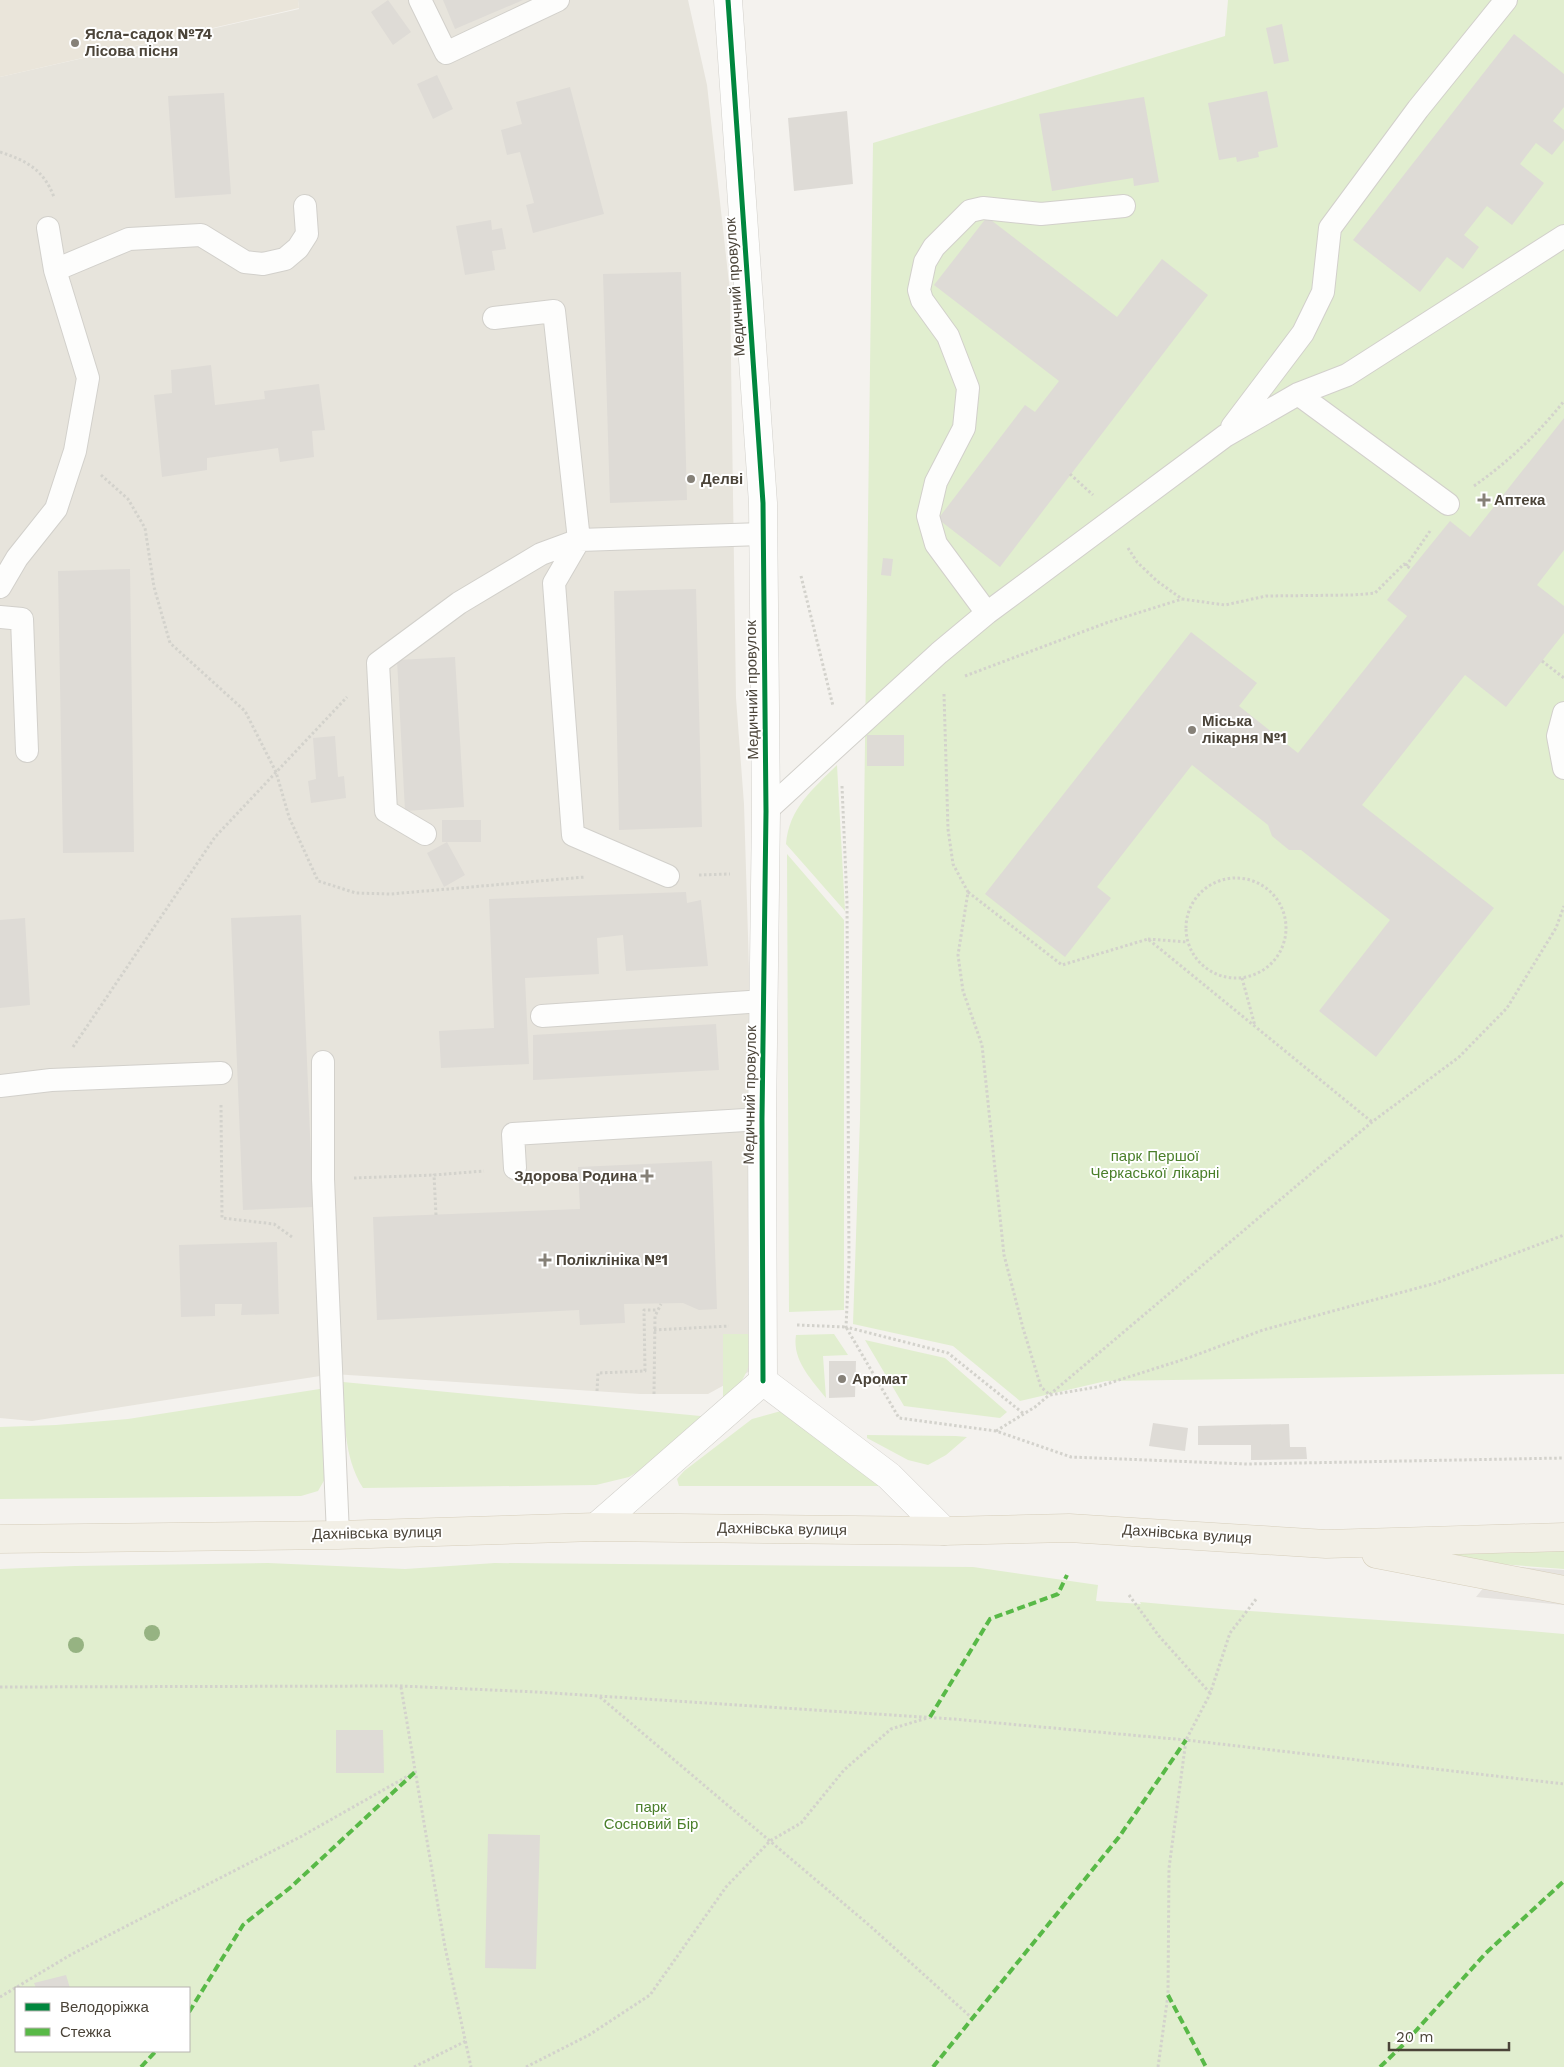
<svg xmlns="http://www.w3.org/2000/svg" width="1564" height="2067" viewBox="0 0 1564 2067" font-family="'Work Sans',sans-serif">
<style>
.residential{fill:#e7e4dc}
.education{fill:#eae5da}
.green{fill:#e1eecf;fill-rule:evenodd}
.parking{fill:#e6e3df}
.building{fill:#dedbd6}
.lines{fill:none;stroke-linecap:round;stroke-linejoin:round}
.service-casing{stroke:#d2d0cb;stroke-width:24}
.minor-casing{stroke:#d2d0cb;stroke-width:29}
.primary-casing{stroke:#d6cebb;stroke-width:29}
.path{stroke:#d3d2cc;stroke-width:3;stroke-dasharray:2.5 2.5;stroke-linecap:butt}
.service{stroke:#fdfdfc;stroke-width:22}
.minor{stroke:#fdfdfc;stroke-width:28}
.primary{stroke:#f2efe6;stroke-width:28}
.quiet{stroke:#58b947;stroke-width:4;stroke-dasharray:8 4;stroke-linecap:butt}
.cycleway-casing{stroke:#fff;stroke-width:8}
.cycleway{stroke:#00873e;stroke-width:5}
.tree{fill:#96b382}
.poi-dot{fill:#868178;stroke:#fff;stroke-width:2}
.labels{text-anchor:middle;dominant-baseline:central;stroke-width:4;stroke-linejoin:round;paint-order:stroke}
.poi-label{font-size:15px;font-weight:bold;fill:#4b4439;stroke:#fff;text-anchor:start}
.street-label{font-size:15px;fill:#4b4439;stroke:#fff}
.park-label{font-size:15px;fill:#4a7f2a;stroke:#fff}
</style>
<rect width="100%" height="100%" fill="#f4f2ee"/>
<!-- residential -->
<path class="residential" d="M298,0h390l19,85 23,207 6,406 8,106 17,561 -53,29h-68l-307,-20 -301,47 -32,-3v-1341l299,-68z"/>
<!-- education -->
<path class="education" d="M0,0h298l1,8 -299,69z"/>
<!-- green -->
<path class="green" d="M1228,0h336v1374l-458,7 -86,20 -67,-55 -100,-22 7,-205 13,-976 352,-107z
M837,765l8,146 -59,-67c3,-36 27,-55 51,-79z
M787,854l57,66v390l-55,2z
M723,1334h29c-2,35 -3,39 -25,67l-4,-4z
M834,1334l14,21 -25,1 3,42c-15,-19 -34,-38 -30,-63z
M865,1340l80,18 62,54 -7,6 -96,-12z
M343,1382l368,35 -46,37 -36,23 -33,8 -233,3c-20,-32 -18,-69 -20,-106z
M326,1388l3,84 -11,19 -17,5 -301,3v-72l56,-2 72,-6z
M781,1411l94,68 4,7h-200l-2,-7 7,-8 68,-52z
M867,1435l89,1 11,1 -21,18 -18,10 -20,-5 -41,-22z
M1564,1549v20l-116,-9 -1,-9z
M268,1563l137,6 90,-6 478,4 125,18 -2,16 45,3 -1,-2c140,13 282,19 424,32v433h-1564v-498l75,-3zM16,1988h173v63h-173z"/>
<!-- parking -->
<path class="parking" d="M1501,1566l63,4v35l-88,-8z"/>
<!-- building -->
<path class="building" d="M388,0l23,32 -18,13 -22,-33z
M443,0h80l-68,29z
M1282,24l7,37 -15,3 -8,-36z
M1514,34l50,40v33l-11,14 11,9v10l-12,15 -16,-12 -16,21 24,19 -32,42 -25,-19 -23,29 15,12 -16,22 -16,-12 -27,35 -67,-52z
M437,75l16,34 -20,10 -16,-35z
M570,87l34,127 -71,19 -7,-28 8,-2 -14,-51 -13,3 -6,-25 21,-6 -6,-22z
M1267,91l11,56 -20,5 1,5 -22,5 -1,-5 -17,3 -11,-57z
M224,93l7,101 -56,4 -7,-102z
M1144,97l15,85 -25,4 -1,-8 -81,13 -13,-77z
M847,111l6,73 -59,7 -6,-73z
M987,217l130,100 45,-58 46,36 -208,272 -62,-48 87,-114 10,7 24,-31 -125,-96z
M491,220l1,10 10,-2 4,21 -14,2 3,19 -30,5 -9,-49z
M681,272l6,228 -77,3 -7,-229z
M211,365l4,40 50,-6 -1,-8 55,-7 6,46 -13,1 2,26 -34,5 -2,-14 -71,10v12l-45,7 -8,-82 18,-2 -1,-23z
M1564,418v132l-27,35 27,21v27l-58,74 -41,-32 -103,130 132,103 -118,149 -57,-46 71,-91 -89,-70h-12l-17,-14 -4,-11 -76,-60 -95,122 14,11 -46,59 -80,-63 206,-262 66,51 -18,23 59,47 109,-137 -20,-16 24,-31 39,-48 20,16z
M883,558l10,1 -2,17 -10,-1z
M130,569l4,283 -71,1 -5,-282z
M696,589l6,238 -83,3 -5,-239z
M455,657l9,150 -59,4 -8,-151z
M867,735h37v31h-37z
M335,736l3,41 6,-1 2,22 -35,5 -3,-22 8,-2 -3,-41z
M442,820h39v22h-39z
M447,842l18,33 -21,12 -17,-34z
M686,892l1,11 14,-3 7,66 -82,5 -3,-36 -26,3 2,36 -74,4 4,86 -88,4 -2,-37 55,-3 -5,-129z
M301,915l12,292 -70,3 -12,-292z
M25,918l5,87 -30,3v-88z
M716,1024l3,46 -186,10v-45z
M712,1161l5,148 -18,1 -16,-7 -59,1 1,19 -45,2 -1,-15 -202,10 -4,-103 207,-8 -2,-42z
M277,1242l2,72 -38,1 1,-11h-27v12l-34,1 -2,-72z
M829,1361h27l-1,36 -26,1z
M1153,1423l35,5 -3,23 -36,-5z
M1289,1424l1,23h16l1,12 -56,1v-15h-53v-19z
M336,1730h47l1,43h-48z
M488,1834l52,1 -4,134 -51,-1z
M66,1975l4,13h-34l-2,-5z"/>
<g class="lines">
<defs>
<path id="service" d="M420,0l26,53 112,-53
M55,270l74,-31 72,-4 44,27 18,2 22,-5 13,-11 9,-14 -2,-28
M494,318l60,-7 25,229 -25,43 19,252 95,41
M1298,394l150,110
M1232,427l71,-94 20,-41 7,-64 88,-119 88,-109
M0,587l17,-29 39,-49 19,-58 13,-73 -33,-108 -7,-42
M987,613l-51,-69 -8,-28 8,-34 28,-54 4,-40 -20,-52 -26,-36 -3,-10 6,-28 9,-15 36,-36 13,-3 58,6 83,-8
M0,617l22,2 5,132
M1564,713l-6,23 6,32
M766,811l173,-158 48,-40 238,-177 73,-42 49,-19 217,-139
M425,834l-39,-23 -8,-148 81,-60 82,-49 38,-14 183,-6
M542,1016l222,-15
M323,1062v117l15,356
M0,1086l51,-6 170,-7
M515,1168l-2,-34 249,-15"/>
<path id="minor" d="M728,0l35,503 3,308 -4,308 1,262
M596,1527l167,-146 126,95 55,55"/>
<path id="primary" d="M0,1539l338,-4 258,-8 348,4 125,-3 257,16 238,-7
M1376,1554l188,36"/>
</defs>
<!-- service casing -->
<use href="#service" class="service-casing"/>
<!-- minor casing -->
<use href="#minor" class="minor-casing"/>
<!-- primary casing -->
<use href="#primary" class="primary-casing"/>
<!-- path -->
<path class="path" d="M0,152c27,9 43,17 54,45
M1070,474l23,21
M101,475l27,24 17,29 9,59 16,56 75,68 31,61 13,45 29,64 38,12 35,1 194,-17
M1474,486c34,-24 64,-52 90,-85
M1128,548l9,14 20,19 25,18 43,6 41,-9 88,-1 21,-2 29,-29 7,5
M1406,566l24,-35
M801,576l32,130
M1542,661l22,17
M965,676l141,-53 76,-24
M944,694l4,135 5,35 15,28 -10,63 5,36 19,54 22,210 19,73 18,59 9,8 47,-8 91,-29 75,-28 173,-47 128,-48
M842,786l5,115 2,362 -3,64 102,26 76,61
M699,875l31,-1
M1186 928a50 50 0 1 1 100 0a50 50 0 1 1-100 0Z
M968,892l94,73 86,-26 224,183
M1148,939l39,3
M1242,978l13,48
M73,1047l142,-210 132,-140
M221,1105l1,113 52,6 18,13
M354,1178l80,-3
M436,1215l-2,-40 50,-4
M797,1325l49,2 53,91 97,13 75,26 176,7 317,-6
M654,1330l75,-4
M597,1391l1,-18 47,-2 -1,-61h13
M654,1394l1,-78 6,-12
M996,1431l39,-24 337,-285 87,-65 48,-49 49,-80 8,-22
M1129,1595l30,41 51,57
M0,1687l401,-1 136,6 416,27 233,21 378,44
M401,1687l44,260 26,120
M600,1697l269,228 104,94
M0,1997l72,-43 230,-118 113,-64
M414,2067l52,-26
M526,2067l63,-32 61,-40 76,-108 44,-46 31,-18 43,-53 47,-41 36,-11
M1158,2067l10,-72 1,-127 17,-128 24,-46 20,-61 27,-35"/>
<!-- service -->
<use href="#service" class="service"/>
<!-- minor -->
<use href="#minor" class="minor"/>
<!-- primary -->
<use href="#primary" class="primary"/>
<!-- quiet -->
<path class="quiet" d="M930,1717l60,-98 68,-25 9,-19
M1168,1995l38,72
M189,2012l54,-87 48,-38 124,-115
M141,2067l15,-16
M933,2067l186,-230 67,-97
M1380,2067l23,-22 83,-92 78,-72"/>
<defs>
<path id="cycleway" d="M728,0l35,503 3,308 -4,308 1,262"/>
</defs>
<!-- cycleway casing -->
<use href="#cycleway" class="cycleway-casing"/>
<!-- cycleway -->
<use href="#cycleway" class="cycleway"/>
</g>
<!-- trees -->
<g class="tree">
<circle cx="152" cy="1633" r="8"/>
<circle cx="76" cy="1645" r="8"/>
</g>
<!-- markers -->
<g class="poi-dot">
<circle cx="75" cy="43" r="5"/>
<circle cx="691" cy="479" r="5"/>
<path d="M1481.5 492.5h5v5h5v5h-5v5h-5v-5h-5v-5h5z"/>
<circle cx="1192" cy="730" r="5"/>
<path d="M644.5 1168.5h5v5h5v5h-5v5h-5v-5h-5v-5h5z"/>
<path d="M542.5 1252.5h5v5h5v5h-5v5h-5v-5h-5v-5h5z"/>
<circle cx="842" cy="1379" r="5"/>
</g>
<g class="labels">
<!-- poi labels -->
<g class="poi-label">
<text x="85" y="34">Ясла-садок №74<tspan x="85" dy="17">Лісова пісня</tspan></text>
<text x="701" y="479">Делві</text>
<text x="1494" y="500">Аптека</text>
<text x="1202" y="721">Міська<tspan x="1202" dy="17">лікарня №1</tspan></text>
<text x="637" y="1176" text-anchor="end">Здорова Родина</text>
<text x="556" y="1260">Поліклініка №1</text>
<text x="852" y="1379">Аромат</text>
</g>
<!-- street labels -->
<g class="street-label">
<text transform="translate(735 287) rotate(-94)">Медичний провулок</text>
<text transform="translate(752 690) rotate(-91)">Медичний провулок</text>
<text transform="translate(750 1095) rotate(-89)">Медичний провулок</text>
<text transform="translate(782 1529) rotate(1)">Дахнівська вулиця</text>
<text transform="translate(377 1533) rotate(-1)">Дахнівська вулиця</text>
<text transform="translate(1187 1534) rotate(4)">Дахнівська вулиця</text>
</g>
<!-- park labels -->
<g class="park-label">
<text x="1155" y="1156">парк Першої<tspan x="1155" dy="17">Черкаської лікарні</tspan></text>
<text x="651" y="1807">парк<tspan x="651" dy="17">Сосновий Бір</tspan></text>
</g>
</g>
<!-- legend -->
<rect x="15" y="1987" width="175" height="65" fill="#ffffff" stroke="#b7b4b0"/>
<rect x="25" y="2003" width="25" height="8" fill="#00873e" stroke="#b7b4b0"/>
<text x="60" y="2012" font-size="15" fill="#4b4439">Велодоріжка</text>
<rect x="25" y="2028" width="25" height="8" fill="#58b947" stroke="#b7b4b0"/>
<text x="60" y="2037" font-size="15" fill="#4b4439">Стежка</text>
<!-- scale -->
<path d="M1389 2042v8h120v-8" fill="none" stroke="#4b4439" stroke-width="2.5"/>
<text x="1396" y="2042" font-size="15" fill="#4b4439" stroke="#ffffff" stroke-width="4" paint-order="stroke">20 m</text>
</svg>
